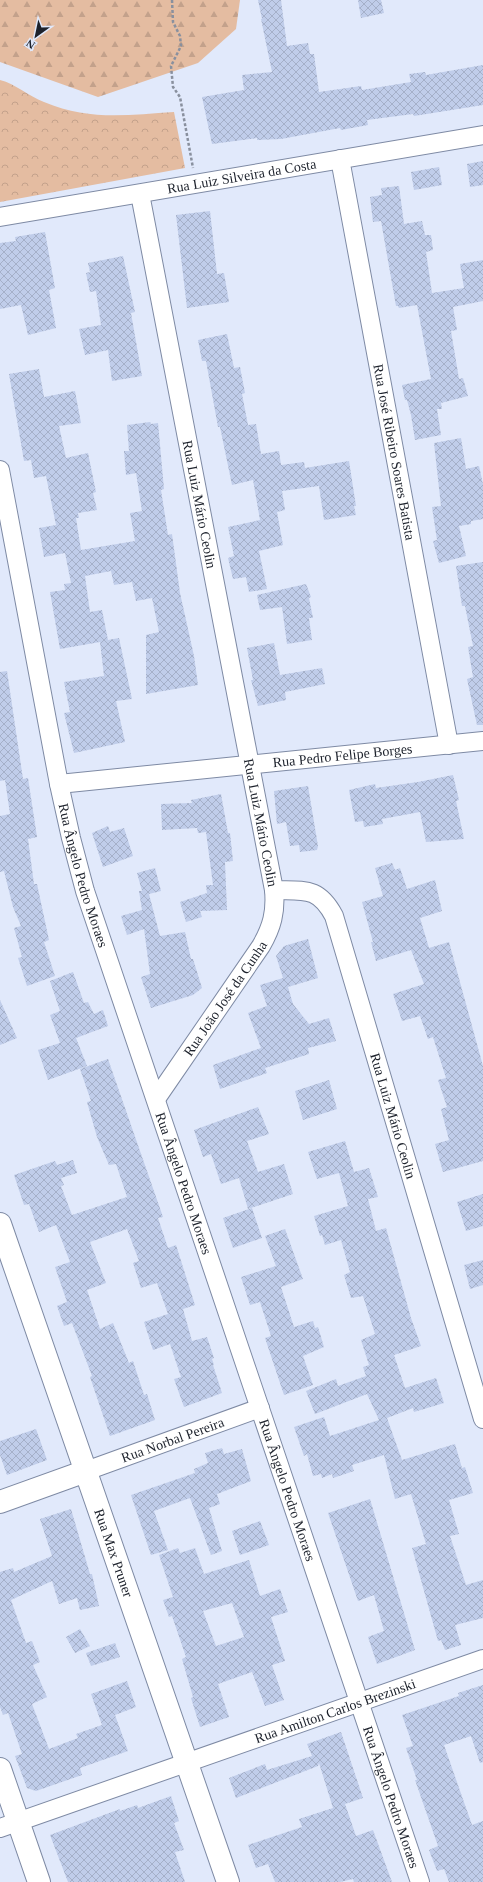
<svg xmlns="http://www.w3.org/2000/svg" width="483" height="1882" viewBox="0 0 483 1882" font-family="Georgia,serif">
<style>
.forest{fill:url(#forest-firs)}
.park{fill:url(#park-crowns)}
.building{fill:url(#building-cross-hatch);fill-rule:evenodd}
.lines{fill:none;stroke-linecap:round;stroke-linejoin:round}
.minor-casing{stroke:#7e8aa4;stroke-width:20}
.tertiary-casing{stroke:#7e8aa4;stroke-width:24}
.path{stroke:#89909e;stroke-width:2.5;stroke-dasharray:3 2;stroke-linecap:butt}
.minor{stroke:#fff;stroke-width:18}
.tertiary{stroke:#fff;stroke-width:22}
.labels{text-anchor:middle;dominant-baseline:central;stroke-width:3;stroke-linejoin:round;paint-order:stroke}
.street-label{font-size:14px;fill:#1d222c;stroke:#e1e9fb}
</style>
<defs>
<pattern id="forest-firs" width="22" height="20" patternUnits="userSpaceOnUse"><rect width="22" height="20" fill="#e4bca1"/><path d="M5 1l3.5 6h-7zM16 11l3.5 6h-7z" fill="#c3a18b"/></pattern>
<pattern id="park-crowns" width="20" height="18" patternUnits="userSpaceOnUse"><rect width="20" height="18" fill="#e4bca1"/><path d="M2 6a3 3 0 1 1 6 0M12 15a3 3 0 1 1 6 0" fill="none" stroke="#c3a18b"/></pattern>
<pattern id="building-cross-hatch" width="8" height="8" patternUnits="userSpaceOnUse"><rect width="8" height="8" fill="#c0cdea"/><path d="M0 0l8 8M0 8l8-8" fill="none" stroke="#a5b0c9"/></pattern>
</defs>
<rect width="100%" height="100%" fill="#e1e9fb"/>
<!-- forest -->
<path class="forest" d="M0,0h240l-4,29 -38,34 -100,34 -98,-35z"/>
<!-- park -->
<path class="park" d="M0,80c16,4 28,16 44,22 45,19 83,13 130,10l11,56 -185,34z"/>
<!-- building -->
<path class="building" d="M258,0h23l6,46 21,-3 2,11h4l5,38 42,-6 1,4 49,-8 -2,-8 16,-2 1,3 57,-10v40l-69,11 -1,-2 -46,6 1,5 -27,5 -1,-2 -59,11 -24,1v-2l-45,6 -10,-47 42,-7 -2,-15 30,-3 -11,-53h1z
M358,0h23l3,13 -23,5z
M483,161v24l-13,2 -3,-23z
M439,167l3,18 -28,5 -3,-18z
M399,186l5,38 18,-3 3,14h6l2,15 -7,2 6,41 32,-5 -4,-24 23,-4v41l-30,6 4,23 -6,1 8,48 4,-1 5,18 -27,7 1,6h-5l4,26 -26,5 -4,-25 -4,-15h-2l-3,-15 29,-6 -14,-74 -18,3 -1,-2h-2l-15,-85 -8,1 -3,-25 12,-2 -1,-7z
M210,211l7,63 7,-1 5,29 -42,6 -11,-93z
M45,232l10,56 -6,2 7,38 -28,7 -7,-30 -21,4v-66l16,-2 -1,-4z
M123,256l12,56 -4,1 11,63 -30,5 -4,-31 -23,5 -6,-26 22,-4 -5,-34 -6,1 -4,-19 4,-1 -2,-9z
M227,334l7,34 6,-1 5,26 -3,1 6,31 8,-1 5,30 18,-3 2,14 23,-3 1,6 44,-7 7,45h-2l2,9 -32,5 -5,-34 -37,5 3,19 -8,2 6,33 -24,6 8,38 -18,3 -3,-15 -13,2 -5,-21 6,-2 -6,-29 32,-7 -7,-40 -21,5 -12,-58h-2l-12,-66h-4l-4,-21z
M39,369l5,28 31,-6 6,32 -22,3 7,32 22,-5 8,39 -3,1 4,17 -19,3 1,5h-3l5,32 54,-9 -5,-28 12,-2 -6,-38 -10,2 -2,-24h5l-2,-26 23,-3 1,2 7,-1 6,66 -3,1 7,45 4,-1 8,59 14,63 4,29 -52,9v-59l13,-3 -7,-34 -16,3 -4,-19 -18,3 -3,-14 -26,5 5,36 12,-2 6,30 11,-2 13,61 -16,2 9,41 -51,11 -10,-40 6,-1 -6,-30 40,-6 -4,-34 -40,7 -10,-57 15,-2 -1,-6 7,-1 -6,-30 -21,4 -5,-29 17,-3 -10,-49 -12,2 -3,-18 -7,1 -15,-87z
M461,438l5,31 13,-3 4,18v35l-12,2v3l-12,2 7,30 -27,7 -6,-22 4,-1 -5,-33 9,-1 -7,-63z
M483,562v163h-6l-10,-46 6,-2 -5,-30 5,-1 -8,-40h-3l-6,-40z
M306,584l5,13 -2,1 4,20h-4l3,22 -25,4 -5,-37 -22,3 -3,-15z
M274,643l6,32 42,-7 3,16 -40,8 1,8 -28,6 -7,-26h2l-6,-32z
M7,671l16,108 5,-1 9,59 -9,2 6,45h3l12,56 -5,2 11,34 -28,10 -9,-28 4,-1 -8,-29 7,-2 -8,-19 -9,-36 -4,1v-56l10,-2 -5,-34 -5,1v-109z
M453,775l6,25 -3,1 8,38 -38,3 -6,-30 -38,7 1,5 -19,3 -1,-6 -8,1 -6,-32 26,-6 1,4 42,-6z
M308,786l10,60 -1,4 -17,2 -1,-7 -9,1 -4,-24 -9,2 -3,-33z
M221,794l7,39h2l3,28 -8,1 2,48 -27,1 2,6 -16,5 -6,-20 27,-9 -1,-8h7l-7,-53 -8,1 -1,-5 -35,2 -1,-26 31,-1 -1,-3z
M108,826l2,6 14,-4 9,28 -30,11 -11,-34z
M392,863l3,7 5,-2 7,21 28,-9 7,31 -22,7 9,30 20,-6 34,124v95l-40,11 -8,-28 14,-4 -8,-31 6,-2 -9,-27 8,-2 -13,-41 -5,2 -8,-23 -18,5 -9,-27 31,-10 -13,-34 -35,11 -5,-19h2l-11,-40 21,-6 -8,-28z
M155,868l6,23 -12,3 11,42 25,-4 6,27h2l9,29 -9,7 -42,13 -10,-31 9,-3 -6,-45 -17,6 -6,-19 21,-6 -3,-19h3l-5,-18z
M308,939l10,39 -30,9 5,17 16,20 20,-6 7,23 -28,7 1,6 -44,14 2,5 -47,16 -7,-24 48,-17 -13,-35 19,-7 -7,-21 23,-7 -7,-22 8,-10z
M73,972l11,31 4,-1 6,12 9,-4 5,16 -32,12 11,28 -39,14 -10,-30 22,-7 -10,-28 10,-4 -10,-30z
M0,1000l17,38 -17,7z
M108,1059l55,158 -5,1 10,30 8,-3 19,60 -12,4 9,32 15,-4 7,21 -2,1 2,6h-1l9,28 -38,14 -10,-28 7,-2 -11,-33 -17,6 -9,-28 24,-8 -11,-31 -16,5 -8,-25 6,-2 -12,-32 -37,13 16,41 -19,7 13,39 13,-6 16,40 4,-2 11,34 3,-1 8,26 -45,16 -20,-59 2,-1 -20,-53 -8,3 -7,-20 10,-4 -12,-35 15,-5 -14,-37 -17,7 -10,-28 -5,1 -10,-30 41,-14 2,4 16,-5 4,13 -16,5 3,7 -3,1 11,29 55,-18 -11,-33 -7,1 -12,-28 -10,-35 4,-1 -11,-32z
M329,1080l8,29 -34,11 -8,-29z
M258,1107l11,27 -22,7 11,31 26,-8 9,30 -45,15 -9,-31 -18,6 -10,-30 -8,3 -9,-27z
M345,1141l9,31 15,-4 9,29 -10,2 8,32 10,-3 25,90 10,28 -27,9 11,33 31,-10 8,25 -30,9 -1,-4 -26,10 15,42 53,-16 7,24 3,-1 8,26 -24,7 10,34 -9,2 16,49 17,-5v38l-28,7 6,20 -16,5 -4,-10 -3,1 -26,-93 14,-4 -15,-50 -16,5 -11,-44 -32,10 2,6 -21,7 -1,-4 -10,4 -1,-4 -8,2 -6,-22 -3,2 -10,-29 30,-10 6,19 49,-16 -12,-26 -52,20 -9,-23 30,-12 2,7 28,-10 -3,-9 6,-2 -8,-25 14,-6 -12,-38 -12,2 -7,-23 6,-3 -9,-32 -16,5 -3,-10 -2,1 -6,-20 34,-10 -9,-33 -22,6 -9,-27z
M483,1194v32l-17,5 -9,-29z
M252,1208l10,30 -29,10 -10,-30z
M285,1229l18,50 -22,8 13,40 19,-6 2,7 3,-1 6,20 -21,9 10,29 -29,10 -19,-57 6,-2 -11,-34 -10,3 -9,-28 35,-11 -11,-30z
M483,1260v25l-13,4 -6,-24z
M36,1429l11,31 -40,15 -7,-20v-14z
M222,1448l2,6 18,-5 9,32 -34,13 3,10 -11,4 13,43 -11,4 -21,-57 -36,13 14,39 -17,5 -20,-60 64,-22 -1,-4 14,-6 -3,-10z
M370,1499l45,151 -38,14 -9,-27 16,-6 -10,-36 -16,6 -30,-88z
M71,1509l19,65h2l7,32 -19,4 -3,-12 -18,6 -7,-23 -41,19 15,43 6,-2 8,21 -7,3 14,32 -15,7 17,45 29,-11 -2,-4 26,-9 -11,-31 36,-13 9,26 -21,8 13,36 -48,17 2,7 -46,16 -9,-3 -12,-32 7,-2 -14,-41 -5,2 -3,-8v-135l13,-4 1,4 38,-16 -12,-37z
M260,1521l9,24 -29,10 -8,-24z
M178,1548l2,5 15,-5 9,26 45,-14 11,36 20,-7 8,23 -17,5 14,44 -13,4 12,35 -19,6 -13,-34 -34,12 11,33 -29,10 -9,-29 2,-1 -11,-38 4,-2 -14,-41 -3,1 -6,-17 10,-3 -14,-42zM232,1603l12,34 -28,9 -13,-35z
M80,1629l10,17 -15,7 -9,-16z
M115,1643l5,14 -29,9 -5,-13z
M483,1685v77l-3,1 -9,-27 -27,9 28,80 11,-4v61h-34l-5,-13 -7,2 -8,-21 9,-4 -23,-66h2l-11,-32 7,-2 -11,-31 57,-19 -1,-3z
M341,1732l22,66 -18,6 11,32 17,-6 19,52h-38l-1,-3 -13,3h-65l-7,-18 -12,4 -8,-23 54,-18 -3,-8 34,-11 -14,-45 -1,3 -82,32 -7,-20 36,-14 2,6 45,-14 -5,-12z
M171,1796l8,25 -5,2 10,27 -9,2 10,30h-117l-18,-47 70,-26v2l17,-6 1,3z"/>
<g class="lines">
<defs>
<g id="minor">
<path id="s1" d="M340,159l109,586"/>
<path id="s2" d="M140,194l134,696c30,1 44,-4 60,26l149,503"/>
<path id="s3" d="M0,217l483,-82"/>
<path id="s4" d="M0,470l59,314 12,54 14,53 335,991"/>
<path id="s5" d="M59,784l424,-43"/>
<path id="s6" d="M156,1099l105,-153c11,-19 15,-34 13,-56"/>
<path id="s7" d="M86,1471l174,-63"/>
<path id="s8" d="M0,1828l483,-169"/>
</g>
<g id="tertiary">
<path id="s9" d="M0,1224l228,658"/>
<path d="M0,1502l86,-31"/>
<path d="M0,1769l39,113"/>
</g>
</defs>
<!-- minor casing -->
<use href="#minor" class="minor-casing"/>
<!-- tertiary casing -->
<use href="#tertiary" class="tertiary-casing"/>
<!-- path -->
<path class="path" d="M172,0l1,22 7,14 1,10 -10,20 2,21 7,10 13,71"/>
<!-- minor -->
<use href="#minor" class="minor"/>
<!-- tertiary -->
<use href="#tertiary" class="tertiary"/>
</g>
<g class="labels">
<!-- street labels -->
<g class="street-label">
<text stroke="none"><textPath href="#s3" startOffset="245">Rua Luiz Silveira da Costa</textPath></text>
<text stroke="none"><textPath href="#s1" startOffset="298">Rua José Ribeiro Soares Batista</textPath></text>
<text stroke="none"><textPath href="#s2" startOffset="316">Rua Luiz Mário Ceolin</textPath></text>
<text stroke="none"><textPath href="#s5" startOffset="285">Rua Pedro Felipe Borges</textPath></text>
<text stroke="none"><textPath href="#s2" startOffset="640">Rua Luiz Mário Ceolin</textPath></text>
<text stroke="none"><textPath href="#s4" startOffset="414">Rua Ângelo Pedro Moraes</textPath></text>
<text stroke="none"><textPath href="#s6" startOffset="122">Rua João José da Cunha</textPath></text>
<text stroke="none"><textPath href="#s2" startOffset="988">Rua Luiz Mário Ceolin</textPath></text>
<text stroke="none"><textPath href="#s4" startOffset="738">Rua Ângelo Pedro Moraes</textPath></text>
<text stroke="none"><textPath href="#s7" startOffset="92">Rua Norbal Pereira</textPath></text>
<text stroke="none"><textPath href="#s4" startOffset="1062">Rua Ângelo Pedro Moraes</textPath></text>
<text stroke="none"><textPath href="#s9" startOffset="348">Rua Max Pruner</textPath></text>
<text stroke="none"><textPath href="#s8" startOffset="355">Rua Amilton Carlos Brezinski</textPath></text>
<text stroke="none"><textPath href="#s4" startOffset="1386">Rua Ângelo Pedro Moraes</textPath></text>
</g>
</g>
<!-- north arrow -->
<g transform="translate(36 36) rotate(213)" stroke="#e1e9fb" stroke-width="3" paint-order="stroke">
<path d="M0-3L7 15L0 10L-7 15Z" fill="#1d222c"/>
<text y="-6" font-size="11" font-weight="bold" text-anchor="middle" fill="#1d222c">N</text>
</g>
</svg>
